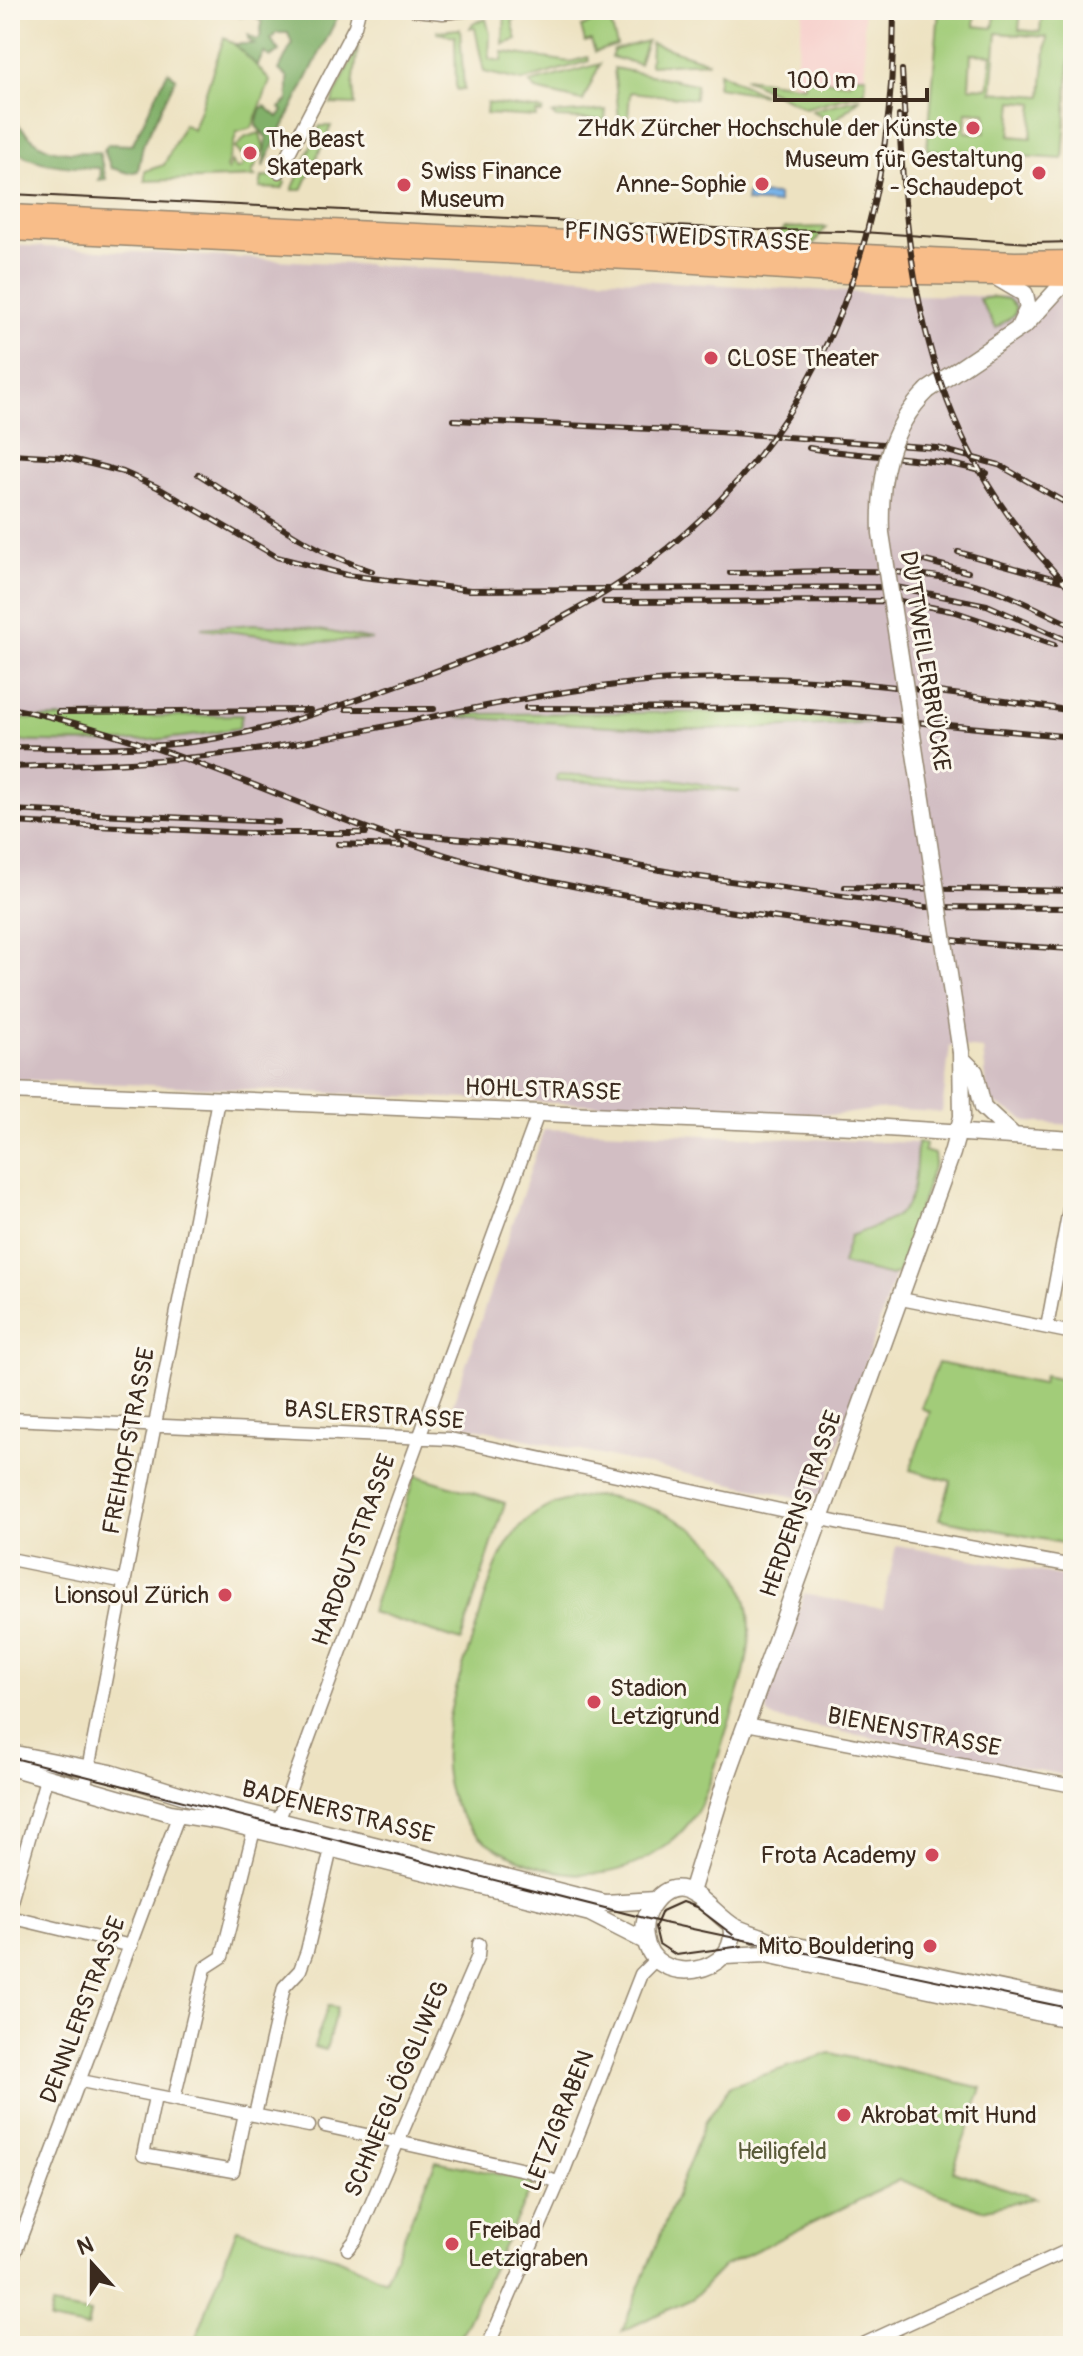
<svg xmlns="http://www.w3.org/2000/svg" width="1083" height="2356" viewBox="0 0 1083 2356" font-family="Pangolin,sans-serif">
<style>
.built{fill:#f7d0cc}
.industrial{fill:#d2bec3}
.green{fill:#a2cc79;stroke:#6e7b4c;stroke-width:2;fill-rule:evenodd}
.forest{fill:#81b069;stroke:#5e6d44;stroke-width:2}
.water{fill:#78b4ea;stroke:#5a6f84;stroke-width:2}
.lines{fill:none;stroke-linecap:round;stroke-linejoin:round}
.minor-casing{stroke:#948670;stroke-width:15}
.tertiary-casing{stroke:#948670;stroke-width:19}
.primary-casing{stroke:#948670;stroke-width:23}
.minor{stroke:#fff;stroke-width:12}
.tertiary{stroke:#fff;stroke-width:16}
.primary{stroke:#f8bd89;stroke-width:20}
.tram{stroke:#3b2a1e;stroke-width:2}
.rail-casing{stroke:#3b2a1e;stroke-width:6}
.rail{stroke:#fbf7ec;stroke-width:3;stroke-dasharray:9;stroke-linecap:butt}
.tertiary-bridge-casing{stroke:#948670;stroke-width:19;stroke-linecap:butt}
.tertiary-bridge{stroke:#fff;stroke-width:16}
.poi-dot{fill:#d1495b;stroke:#fbf7ec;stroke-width:3}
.labels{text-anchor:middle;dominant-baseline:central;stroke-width:6;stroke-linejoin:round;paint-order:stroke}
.poi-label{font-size:24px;fill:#3b2a1e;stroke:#fbf7ec;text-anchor:end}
.street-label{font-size:24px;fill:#3b2a1e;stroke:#fbf7ec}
.park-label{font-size:24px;fill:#5a5b39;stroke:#fbf7ec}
</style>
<rect width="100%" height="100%" fill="#fbf7ec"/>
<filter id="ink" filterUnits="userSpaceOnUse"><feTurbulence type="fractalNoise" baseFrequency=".0125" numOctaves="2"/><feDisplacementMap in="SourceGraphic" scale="16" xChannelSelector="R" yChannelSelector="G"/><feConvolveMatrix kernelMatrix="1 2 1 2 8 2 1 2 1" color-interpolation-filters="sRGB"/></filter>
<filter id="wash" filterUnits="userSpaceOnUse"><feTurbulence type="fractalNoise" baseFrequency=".006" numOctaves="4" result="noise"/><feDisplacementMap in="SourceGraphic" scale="32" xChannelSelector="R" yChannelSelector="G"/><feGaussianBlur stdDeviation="1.8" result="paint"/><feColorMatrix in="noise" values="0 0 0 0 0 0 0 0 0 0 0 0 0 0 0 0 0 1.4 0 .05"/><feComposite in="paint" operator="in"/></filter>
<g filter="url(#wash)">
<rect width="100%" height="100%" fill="#ede2c1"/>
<!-- built -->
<path class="built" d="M804,10h59l3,66 -15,1 -1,6 -44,-4 -1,7 -12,-2z"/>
<!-- industrial -->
<path class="industrial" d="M10,245l894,50 169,2v828l-44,-3 -41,-22 -5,-51 -33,-3 -8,66 -63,-3 -43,6 -826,-36z
M544,1129l373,14 -4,51 -7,14 -18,15 -40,15 -5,26 52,11 -73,219 -14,6 -361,-78z
M896,1545l177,33v199l-297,-58 -8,-5 -3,-11 39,-109 79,15z"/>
<!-- green -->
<path class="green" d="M586,10h21l10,35 -22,7 -4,-12 -6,2 -4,-15 9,-3z
M939,10h36l-1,16 19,2 3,-18h25l-2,20 21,2 2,-22h31l-10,149 -136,-9zM997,33l50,4 -5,59 -50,-4zM971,54l21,1 -4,33 -19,-1zM1013,101l21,2 -3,35 -21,-2zM966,112l20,1 -1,20 -20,-1z
M515,12l2,7 -5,2 5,19 -14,4 2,-29z
M486,19l4,15 -1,25 13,2 1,-9 67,10 18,-5 1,4 -67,20 -38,-9 -9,-44h-5l3,-5z
M460,29l4,61h-8l-1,-54 -18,-3v-2z
M224,38l17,10 29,33 -18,47 -15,4 -11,36 2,3 3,-9 5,7 6,-1 2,-10 -9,-10 11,-11 14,-4 4,16 -12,24 4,4 -111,4v-10l19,-6 20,-41 9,6z
M647,41l-8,23 -28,-7 3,-7z
M651,43l58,19 -59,3z
M358,46l-5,41 2,18 -24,-1z
M600,64l-17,37 -47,-11 -6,-7z
M614,68l82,16 -1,15 -65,-7 -2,27h-9z
M719,72l45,23 -47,-8z
M851,76h15l-1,16 -60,16 -61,-30 60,8 1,-8 45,5z
M861,98l-27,23 -22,-10 1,-1z
M487,103l56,7 -1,3h-6v4l-50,-3z
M606,110l-1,10 -49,-2 -4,-4z
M320,126h11l-29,64h-10z
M262,177l19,1 4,5 -3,6 -22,-1z
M826,227l-13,18 -39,-6 11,-11z
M994,297l14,2 8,8 -1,7 -19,14 -17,-29z
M253,624l51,3 68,13 -54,2 -117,-14z
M740,712l138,10 -130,7h-85l-208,-12 18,-3z
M242,715l-3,13c-81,16 -147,16 -229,13v-22z
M557,774l123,6 60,11 -184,-11z
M917,1143l8,1 -1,7 10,3 1,8 -37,111 -7,3 -49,-12 8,-28c63,-22 64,-27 67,-93z
M938,1363l104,21 2,-8 29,6v163l-134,-26 12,-38 -41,-11 20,-58 -9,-4z
M415,1475l90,28 -44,138 -90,-29z
M599,1496c73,9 152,51 151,136 -1,32 -12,63 -22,94 -8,24 -15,51 -25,74 -20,43 -70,75 -117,74 -30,0 -60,-10 -86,-24 -88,-48 -51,-142 -26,-216 12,-36 20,-81 48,-109 21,-22 49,-28 77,-29z
M328,2006l9,1 -11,43 -12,-3z
M830,2053l152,35 -29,83 82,27 -53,12 -82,-30 -176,86 -32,33 -70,32 83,-208 25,-37z
M436,2161l98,21 -76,159 -7,5h-258l44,-117 98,28 50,23z
M52,2306l38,7 -3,15 -38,-7z"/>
<!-- forest -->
<path class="forest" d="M234,10h107l-78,157 4,-29 -11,-12 4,-17 5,-3 13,11 5,-6 -3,-3 8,-8v-22l-9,-8 13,-26 -4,-11h-12l-5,6 8,12 -9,6 -6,-4 -7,13 -23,-22h20l-6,-5v-4l9,5 3,-2 2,-16 -10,-8 -12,3z
M168,71l8,7 -33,67 -5,26 -9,2 -18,-5 -7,-18 4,-6 24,1z
M10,115c32,38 41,38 89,37l7,27 -8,1 3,-5 -2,-7c-21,0 -81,-2 -89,-27 -2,-7 0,-19 0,-26z"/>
<!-- water -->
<path class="water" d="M747,194l31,1v9l-32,-2z"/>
</g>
<g filter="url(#ink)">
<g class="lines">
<defs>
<path id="minor" d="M415,10l28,3 28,-3
M279,172l76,-146 4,-16
M901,1299l172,34
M1047,1327l26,-139
M10,1419l440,20 395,85 228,42
M10,1559l115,23
M746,1724l327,62
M84,1790l134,-690
M278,1822l260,-708
M10,1904l36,-125
M10,1917l121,29
M81,2081l228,45
M155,2097l-12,58 90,16 12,-58
M174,2099l31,-131 17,-11 32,-127
M255,2115l29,-128 16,-17 7,-19 24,-102
M325,2126l204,45 30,12
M348,2249l8,-10 122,-283 1,-12
M10,2266l169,-452
M488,2346l77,-178 76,-194 14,-14
M859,2346l214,-98"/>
<path id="tertiary" d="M996,277l29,17 3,14 -9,19
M928,390l98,-66 44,-48
M961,1058l14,14 8,35 31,29
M10,1091l845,35 218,14
M10,1753l101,20 100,31 394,99 51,-3
M10,1767l160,46 51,8 369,92 55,28
M691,1892l34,-110 227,-629 10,-36 -1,-65
M731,1926c11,49 -79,64 -86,11 -2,-11 0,-20 5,-29 30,-48 61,6 85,19 10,5 23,8 34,13l304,64
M725,1956l41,-2 307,66"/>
<path id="primary" d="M10,215l1005,47 58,-1
M10,230l640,30 195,13 228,3"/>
</defs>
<!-- minor casing -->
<use href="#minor" class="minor-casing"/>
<!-- tertiary casing -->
<use href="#tertiary" class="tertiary-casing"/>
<!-- primary casing -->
<use href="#primary" class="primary-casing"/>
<!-- minor -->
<use href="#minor" class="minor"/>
<!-- tertiary -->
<use href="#tertiary" class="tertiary"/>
<!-- primary -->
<use href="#primary" class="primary"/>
<!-- tram -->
<path class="tram" d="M10,194l747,36 89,1 186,12 41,-1
M10,1757l654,166 409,86
M733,1935l-37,-28 -14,-5 -20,9 -7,16 4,17 17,11 66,-9"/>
<defs>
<path id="rail" d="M902,70l3,56
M899,116c9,186 35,338 174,475
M454,420l264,12 219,16 62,17 74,42
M809,448c59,10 121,7 178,25
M10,454l53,3 60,15 34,15 120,70 70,18 123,15 426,-3 91,18 86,38
M198,474c56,35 111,77 174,97
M958,552l104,29
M925,561l43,11
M730,573c88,0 179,-11 264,17 28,10 53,24 79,36
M604,602l296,-1 56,11 98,33
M10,708c151,29 289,102 436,147 108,33 220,48 332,63 98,14 196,27 295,31
M526,708l252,1 295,28
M346,709h88
M58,712l252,-2
M10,747c66,1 131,3 196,-7 74,-11 144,-38 214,-63 49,-18 99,-36 145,-61 236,-127 328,-347 329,-606
M10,767c91,-3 182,-6 271,-21 126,-21 249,-55 376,-65 141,-11 277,9 416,30
M10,810l268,12
M10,822l239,11h117
M398,833l119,11 176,32 232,31 148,1
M338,844l64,2
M845,887l228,4"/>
</defs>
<!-- rail casing -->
<use href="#rail" class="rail-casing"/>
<!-- rail -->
<use href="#rail" class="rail"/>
<defs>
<path id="tertiary-bridge" d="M928,390c-40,39 -49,89 -47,143l80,519"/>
</defs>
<!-- tertiary-bridge casing -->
<use href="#tertiary-bridge" class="tertiary-bridge-casing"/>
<!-- tertiary-bridge -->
<use href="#tertiary-bridge" class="tertiary-bridge"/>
</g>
</g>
<!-- markers -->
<g class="poi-dot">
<circle cx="973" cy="128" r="8"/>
<circle cx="250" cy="153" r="8"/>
<circle cx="1039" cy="173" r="8"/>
<circle cx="762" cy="184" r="8"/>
<circle cx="404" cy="185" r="8"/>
<circle cx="711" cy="358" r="8"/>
<circle cx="225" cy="1595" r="8"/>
<circle cx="594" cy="1702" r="8"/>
<circle cx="932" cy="1855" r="8"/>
<circle cx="930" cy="1946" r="8"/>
<circle cx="844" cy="2115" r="8"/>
<circle cx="452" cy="2244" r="8"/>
</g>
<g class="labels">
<!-- poi labels -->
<g class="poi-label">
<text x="957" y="128">ZHdK Zürcher Hochschule der Künste</text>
<text x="266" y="139" text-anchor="start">The Beast<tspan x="266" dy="28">Skatepark</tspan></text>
<text x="1023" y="159">Museum für Gestaltung<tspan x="1023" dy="28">- Schaudepot</tspan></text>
<text x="420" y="171" text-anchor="start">Swiss Finance<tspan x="420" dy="28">Museum</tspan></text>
<text x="746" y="184">Anne-Sophie</text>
<text x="727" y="358" text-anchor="start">CLOSE Theater</text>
<text x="209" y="1595">Lionsoul Zürich</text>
<text x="610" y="1688" text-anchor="start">Stadion<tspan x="610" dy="28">Letzigrund</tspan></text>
<text x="916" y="1855">Frota Academy</text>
<text x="914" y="1946">Mito Bouldering</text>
<text x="860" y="2115" text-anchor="start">Akrobat mit Hund</text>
<text x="468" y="2230" text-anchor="start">Freibad<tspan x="468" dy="28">Letzigraben</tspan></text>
</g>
<!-- street labels -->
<g class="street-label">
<text transform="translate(687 237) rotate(3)">PFINGSTWEIDSTRASSE</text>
<text transform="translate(925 661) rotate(81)">DUTTWEILERBRÜCKE</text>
<text transform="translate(543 1090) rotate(2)">HOHLSTRASSE</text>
<text transform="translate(374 1415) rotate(4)">BASLERSTRASSE</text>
<text transform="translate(129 1441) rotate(-79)">FREIHOFSTRASSE</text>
<text transform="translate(801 1504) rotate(-70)">HERDERNSTRASSE</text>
<text transform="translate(354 1550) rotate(-70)">HARDGUTSTRASSE</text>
<text transform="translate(914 1732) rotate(11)">BIENENSTRASSE</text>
<text transform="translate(338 1812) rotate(14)">BADENERSTRASSE</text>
<text transform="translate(83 2010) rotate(-69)">DENNLERSTRASSE</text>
<text transform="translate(397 2089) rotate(-67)">SCHNEEGLÖGGLIWEG</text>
<text transform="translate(559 2121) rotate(-68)">LETZIGRABEN</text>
</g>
<!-- park labels -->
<g class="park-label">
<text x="782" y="2151">Heiligfeld</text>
</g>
</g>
<!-- margin -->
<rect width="1083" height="2356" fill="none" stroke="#fbf7ec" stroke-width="40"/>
<!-- north arrow -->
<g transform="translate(92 2264) rotate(339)" stroke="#fbf7ec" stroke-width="6" paint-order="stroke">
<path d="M0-6L14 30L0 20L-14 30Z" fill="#3b2a1e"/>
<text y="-12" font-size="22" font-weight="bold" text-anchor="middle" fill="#3b2a1e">N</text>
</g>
<!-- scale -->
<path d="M775 88v12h152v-12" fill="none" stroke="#3b2a1e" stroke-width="4"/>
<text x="787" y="88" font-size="24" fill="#3b2a1e" stroke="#fbf7ec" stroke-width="6" paint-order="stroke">100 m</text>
</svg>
